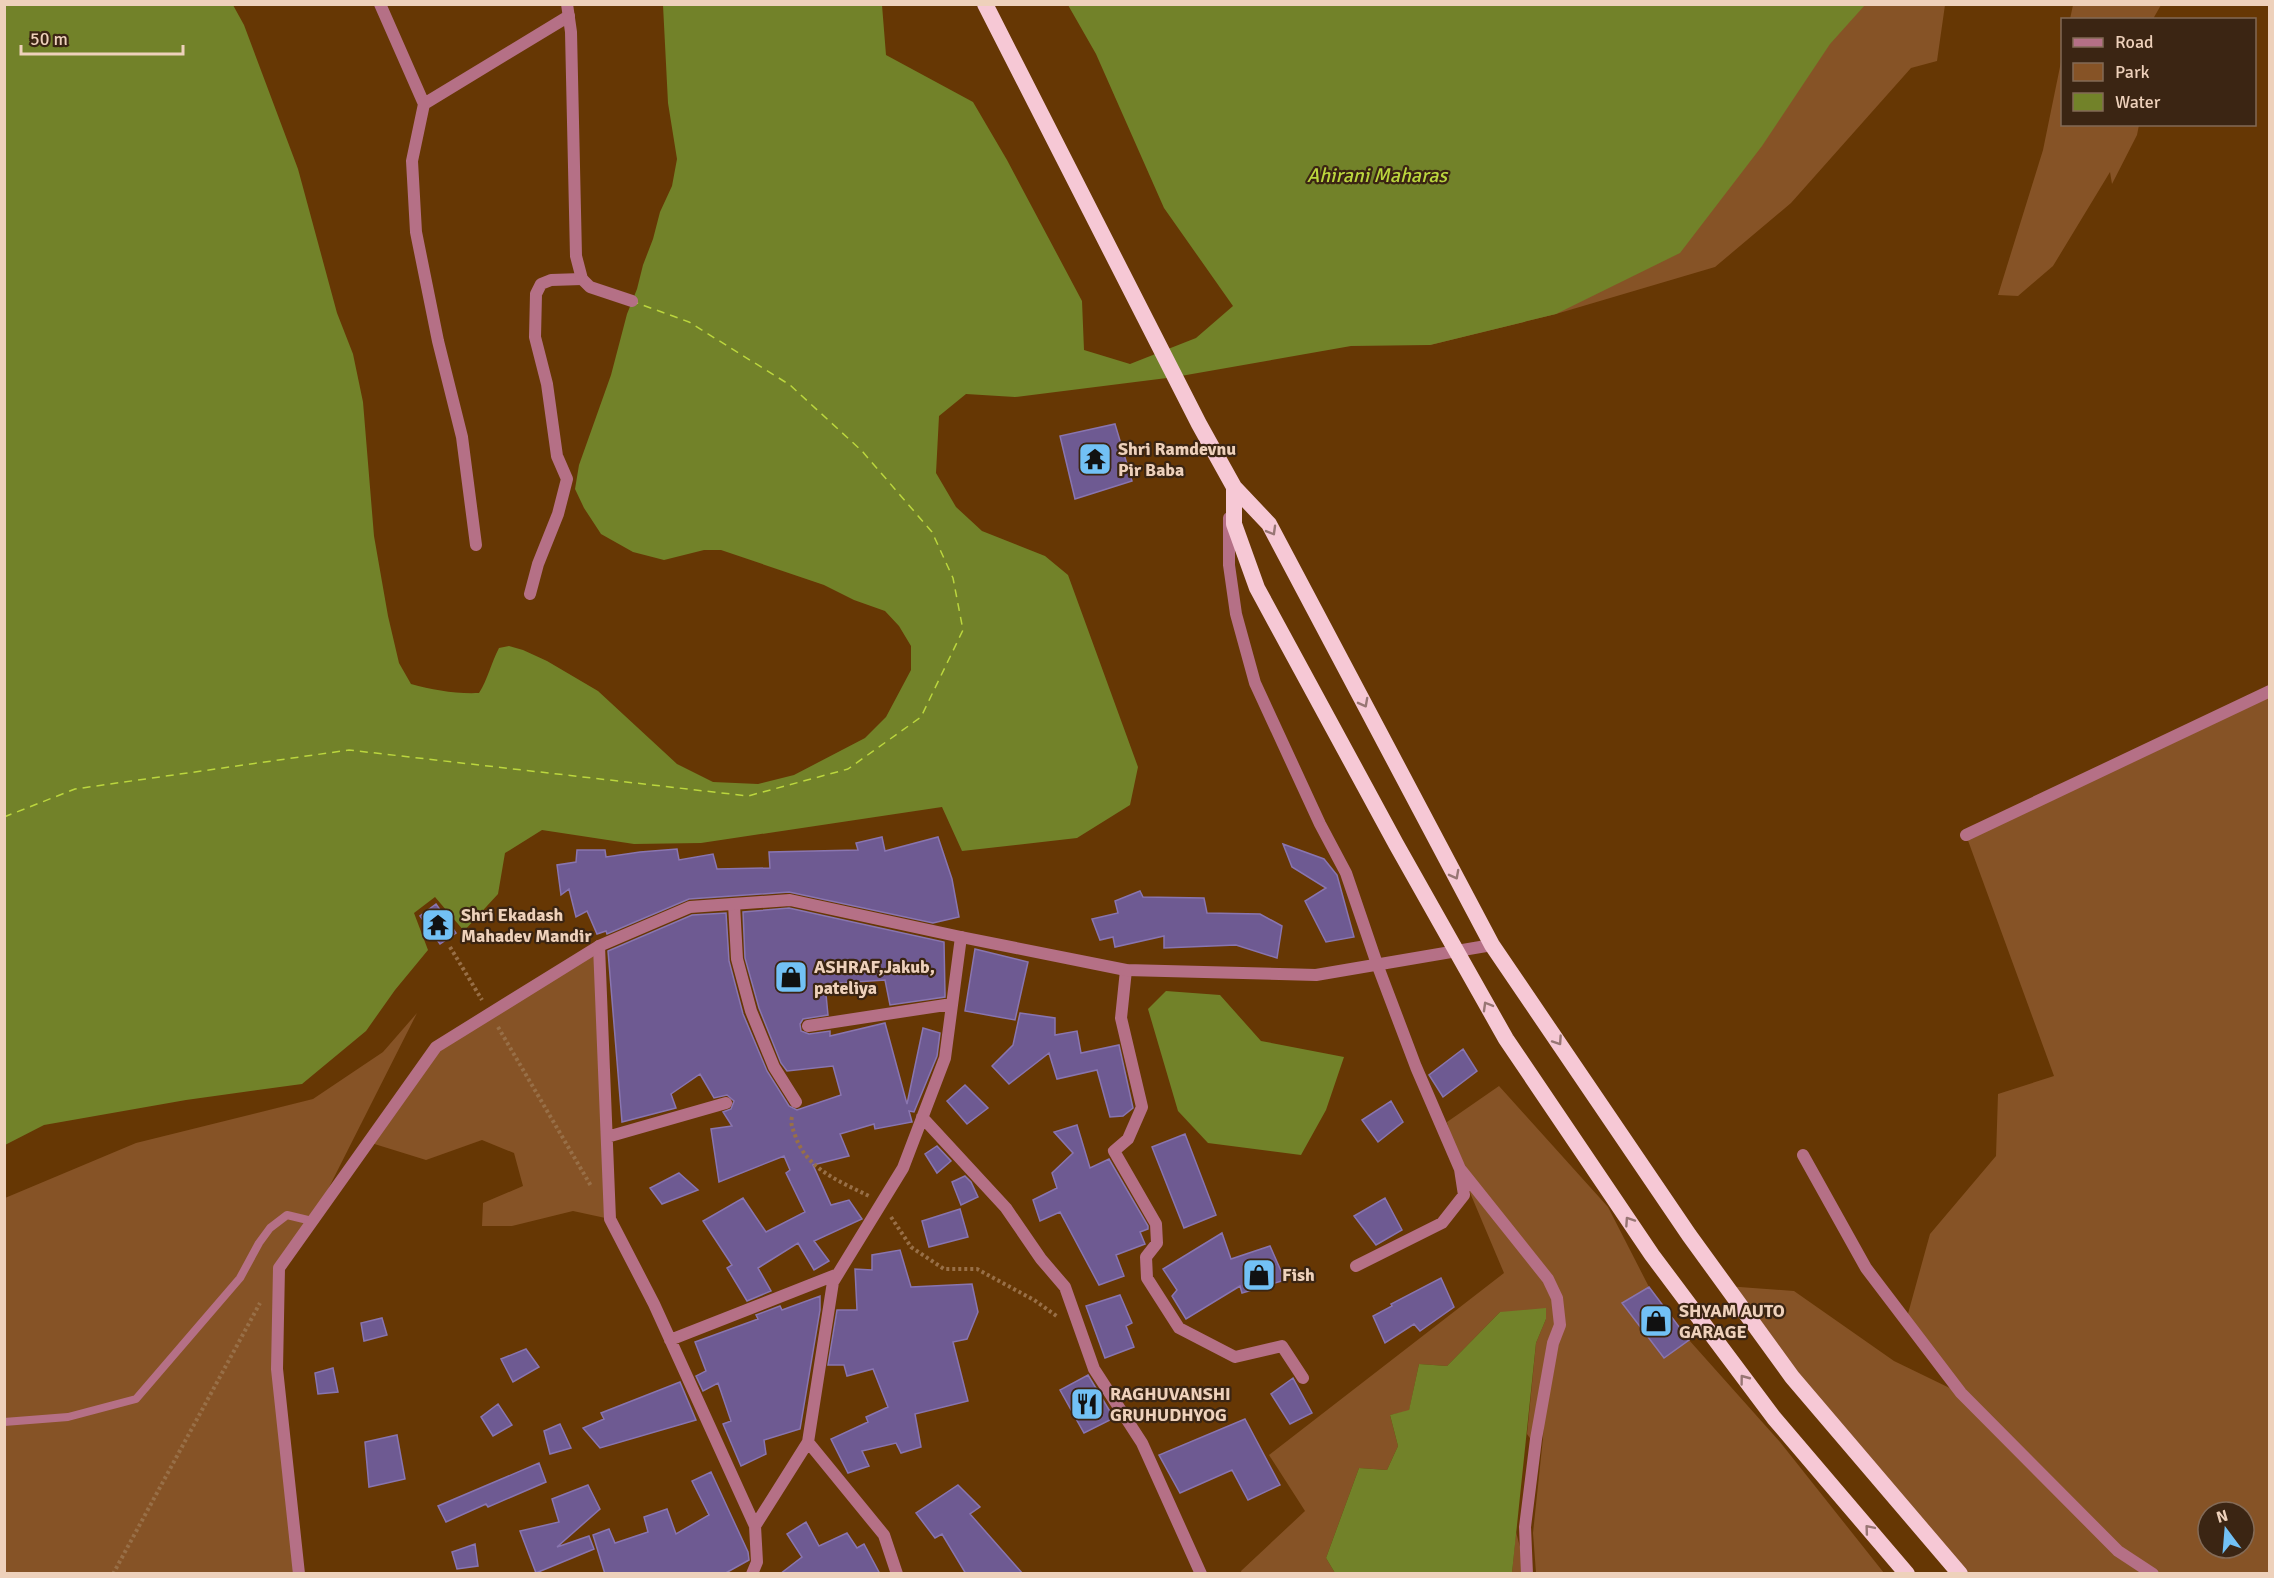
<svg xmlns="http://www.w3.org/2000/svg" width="2274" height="1578" viewBox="0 0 2274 1578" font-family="Signika,sans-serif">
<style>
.green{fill:#865326;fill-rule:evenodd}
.water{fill:#728229}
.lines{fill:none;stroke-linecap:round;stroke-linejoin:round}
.ferry{stroke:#bbd63e;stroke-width:1.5;stroke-dasharray:8 6;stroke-linecap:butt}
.building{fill:#6e5a92;stroke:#8975b0;stroke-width:1.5}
.path{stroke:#986f47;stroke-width:4;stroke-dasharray:3 3;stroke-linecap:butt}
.service{stroke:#b57086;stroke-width:8}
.minor{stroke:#b57086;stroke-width:12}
.tertiary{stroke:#b57086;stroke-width:12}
.trunk{stroke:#f6c8d5;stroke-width:16}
.oneway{stroke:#987674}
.labels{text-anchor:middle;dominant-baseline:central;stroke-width:4.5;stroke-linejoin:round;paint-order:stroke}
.poi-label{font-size:18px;font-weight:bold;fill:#eed1bb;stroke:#3b2513;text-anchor:start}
.water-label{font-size:20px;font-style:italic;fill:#bbd63e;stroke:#3b2513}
</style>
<rect width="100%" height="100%" fill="#663704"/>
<!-- green -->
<path class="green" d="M1255,5h690l-8,56 -26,7 -120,135 -76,64 -159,47 -126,31h-36l14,-37z
M2073,5v-1l88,1 -8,14h-83z
M2062,57v67l77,1 -2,10 -25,49 -2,-12 -57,94 -35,30 -20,-1 45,-145z
M2269,691v882h-309l-234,-287 68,5 100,70 66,32 -54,-72 24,-87 66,-78 2,-62 56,-18 -88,-241zM2208,1512h36v36h-36z
M599,946l11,273 -37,-8 -61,15h-30l1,-23 40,-17 -9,-33 -32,-13 -56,20 -58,-18 68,-95z
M417,1013l-105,208 -33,47 -2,101 23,204 -295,1v-376l131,-55 177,-44 70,-47z
M1499,1086l109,121 41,80 40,53 91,102 104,131h-348l-3,-40 10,-95 2,-44 -10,51 -8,-11 9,-91 10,-24 -46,-7 -53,54 -28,-2 -10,47 -19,4 8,31 -11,24 -28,-2 -33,90 9,15 -93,1 -1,-3 64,-60 -36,-56 235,-182 -44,-104 -13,-47z
M1516,1532l11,41h-15z"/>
<!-- water -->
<path class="water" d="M5,5h228l11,20 54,144 39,144 16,41 10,48 11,134 14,80 11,47 12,21c22,6 44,10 68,9 9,-14 12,-30 20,-45l10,-2 14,4 24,11 51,30 79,73 36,18 45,2 36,-9 71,-37 21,-21 25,-47v-24l-12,-20 -14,-15 -31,-11 -30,-15 -103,-35h-17l-40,10 -31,-8 -32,-18 -17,-26 -9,-19 4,-24 32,-90 16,-61 10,-25 6,-24 10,-26 7,-27 12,-26 5,-27 -9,-56 -5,-98h219l4,50 87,47 34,58 75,141 2,49 46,14 66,-26 37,-32 -69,-98 -68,-154 -28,-49h797l-35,39 -68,102 -82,107 -124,61 -126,31 -79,1 -176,31 -160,20 -49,-3 -27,22 -3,57 20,34 26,24 63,25 23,19 70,192 -8,38 -53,33 -115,13 -20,-44 -241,36 -67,1 -92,-14 -37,23 -7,41 -34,37 -29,-34 -21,16 14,37 -33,40 -29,41 -64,53 -116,16 -142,25 -39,20z
M1166,991l54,4 41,46 83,16 -18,53 -25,45 -93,-12 -30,-32 -30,-102z
M1546,1308v11l-10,24 -24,230h-177l-9,-15 33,-90 28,2 11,-24 -8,-31 19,-5 10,-46 28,2 53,-54z"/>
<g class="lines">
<!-- ferry -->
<path class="ferry" d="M4,817l71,-28 274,-39 399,46 100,-27 73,-52 42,-87 -10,-52 -21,-46 -70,-81 -72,-66 -101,-63 -52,-19"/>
</g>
<!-- building -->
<path class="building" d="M1115,424l17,57 -57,18 -15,-63z
M882,837l3,14 53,-14 14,42 7,38 -26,6 -144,-31 -100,7 -82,35 -1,-3 -9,3 -10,-23 -11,6 -7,-28 -8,6 -4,-30 19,-3 1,-12h28l1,7 34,-5 37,-3 2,11 34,-6 4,15 53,-1 -1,-16 89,-2 -2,-7z
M1283,844l41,15 13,16 17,62 -28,5 -21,-41 21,-13 -34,-21z
M1140,891l3,6 61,1 3,15 53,1 22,12 -5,32 -41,-13 -72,3v-12l-49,11 -2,-10 -13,3 -8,-21 26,-6 -3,-12z
M436,904l20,29 -16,11 -20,-28z
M789,908l155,34 1,52v3l-55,8 -5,-25 -60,4 3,31 -25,4 -3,5 1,7 8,3 21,-3v5l55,-13 22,81 16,-76 17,5 -3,23 -23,56 -5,-1 3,11 -37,7 -1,-5 -34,10 9,22 -36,9 18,40 18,-5 13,19 -48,22 15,20 -15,9 -16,-27 -40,25 13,23 -24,10 -20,-33 5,-3 -29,-44 40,-23 23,34 39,-20 -19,-39 4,-3 -6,-14 -65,26 -8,-53 21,-3 -9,-14 8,-3 3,-8 -7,-6 -13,3 -14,-24 -29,20 5,14 -54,14 -14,-171 84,-36 34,-2 3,48 14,53 24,57 22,35 8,4 44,-15 -8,-29 -46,5 -6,-8 -22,-55 -14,-50 -2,-46z
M975,949l53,13 -13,58 -50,-9z
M1020,1013l35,5v17l22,-4 4,22 38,-8 14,63 -10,8 -13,1 -13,-47 -40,9 -8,-26 -40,31 -17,-18 21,-21z
M1463,1049l14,22 -34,26 -14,-22z
M965,1085l23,23 -21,16 -20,-23z
M1391,1101l12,21 -25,20 -16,-22z
M1077,1125l13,43 19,-9 39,67v3l-8,3 5,12 -29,11 8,21 -25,9 -39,-73 -20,9 -7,-21 24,-12 -5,-15 21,-20 -19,-21z
M1185,1134l31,81 -32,13 -32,-81z
M937,1146l14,15 -14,12 -12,-19z
M679,1173l19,17 -36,14 -12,-16z
M965,1176l6,6 7,15 -17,8 -9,-23z
M1385,1198l17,32 -26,15 -22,-29z
M960,1209l8,28 -39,10 -7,-26z
M1222,1233l9,26 39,-13 15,34 -43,13 -2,-7 -54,33 -14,-23 5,-6 -14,-21z
M900,1250l11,37 61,-3 6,28 -11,27 -14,3 15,59 -53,13 6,33 -20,6 -5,-10 -34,8 7,15 -21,7 -17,-34 37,-17 -2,-5 22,-10 -15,-38 -26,7 -3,-11h-16l9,-55h20l-2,-41 17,1v-15z
M1441,1278l13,29 -34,24 -6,-7 -29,19 -12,-27 19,-10 -1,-2z
M1649,1287l40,53 -25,18 -42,-55z
M1120,1295l12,28 -6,3 8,21 -29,11 -19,-52z
M820,1296v14l-20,119 -36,11 2,14 -25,12 -18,-42 8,-3 -13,-38 -15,8 -7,-15 10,-5 -11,-29 63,-23 -2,-4 24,-9 2,4z
M382,1318l5,17 -23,6 -3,-18z
M526,1349l13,18 -26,15 -12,-23z
M333,1368l5,24 -20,2 -3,-21z
M1088,1375l26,43 -30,15 -24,-43z
M1293,1378l19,35 -22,11 -19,-30z
M680,1382l16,38 -96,28 -17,-20 21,-9 -3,-6z
M498,1404l14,21 -19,11 -12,-19z
M1245,1419l35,66 -32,15 -16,-30 -52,23 -21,-38z
M560,1424l11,24 -21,6 -6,-23z
M397,1435l8,44 -36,8 -4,-45z
M539,1463l7,19 -58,25 -2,-3 -40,18 -8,-16z
M711,1472l37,80 1,8 -25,14h-119l-12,-39 16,-6 6,14 33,-11 -4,-15 23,-8 9,25 33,-19 -17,-34z
M588,1485l12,24 -43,38 32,-11 5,13 -58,24 -16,-42 39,-9 -7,-23z
M958,1485l22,22 -10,7 53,60h-57l-24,-40 -7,4 -19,-25z
M806,1522l13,24 28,-13 10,15 7,-4 16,30h-100l22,-17 -15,-23z
M475,1544l3,22 -21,3 -5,-17z"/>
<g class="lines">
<!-- path -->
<path class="path" d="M450,947l32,53
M498,1027l93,159
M792,1117c-2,7 1,12 3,18 11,34 44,46 74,61
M891,1217l20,30 33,22h33l57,31 24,17
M113,1574l147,-271"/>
<!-- service -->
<path class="service" d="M4,1422l64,-5 68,-18 104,-121 19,-35 11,-15 17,-13 25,6"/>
<!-- minor -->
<path class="minor" d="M380,4l44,100
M1229,518v47l7,49 19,69 65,141 26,49 31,91 39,103 44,102 4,26 -22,28 -86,43
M476,545l-14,-108 -24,-96 -22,-109 -4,-71 12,-57 145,-88
M530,594l8,-30 20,-50 9,-35 -10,-23 -10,-72 -12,-47 1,-43 5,-10 10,-4 31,-1
M1966,835l304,-144
M734,904l3,55 14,52 23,56 22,35
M599,946l11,273 44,85 101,222
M1126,970l-5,48 21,89 -14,32 -14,12 42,73 1,19 -11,14 1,21 32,50 56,29 47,-11 21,32
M808,1026l144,-22
M922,1117l84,91 35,51 24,28 29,82 48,74 59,131
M607,1137l119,-34
M1803,1155l63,113 95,125 157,158 35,23
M1461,1170l87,109 9,19 3,27 -7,18 -17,96 -11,88 2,47
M670,1340l168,-66
M752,1574l5,-12 -2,-36 53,-84
M897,1574l-13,-39 -76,-93 25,-160 70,-114 42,-110 16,-121"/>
<!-- tertiary -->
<path class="tertiary" d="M567,4l4,28 5,224 6,23 8,8 42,14
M299,1574l-22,-205 2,-101 157,-221 163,-101 91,-39 100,-7 171,37 165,33 190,5 176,-30"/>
<!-- trunk -->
<path class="trunk" d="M985,4l214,420 35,63 35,37 223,421 197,290 103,142 168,197
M1234,487v37l23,64 139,256 110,195 146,216 122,163 133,156"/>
</g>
<!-- one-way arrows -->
<defs><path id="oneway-chevron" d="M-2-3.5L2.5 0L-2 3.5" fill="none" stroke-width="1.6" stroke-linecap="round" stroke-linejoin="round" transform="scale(1.5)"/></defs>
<g class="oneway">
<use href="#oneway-chevron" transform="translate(1272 531) rotate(60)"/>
<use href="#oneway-chevron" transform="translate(1364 703) rotate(62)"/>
<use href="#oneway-chevron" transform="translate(1455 875) rotate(62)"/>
<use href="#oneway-chevron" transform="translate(1487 1006) rotate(-120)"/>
<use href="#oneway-chevron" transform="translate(1558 1041) rotate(56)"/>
<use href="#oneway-chevron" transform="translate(1629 1221) rotate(-124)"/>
<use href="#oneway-chevron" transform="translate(1744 1379) rotate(-127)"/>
<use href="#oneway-chevron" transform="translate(1869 1529) rotate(-130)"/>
</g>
<!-- icons -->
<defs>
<symbol id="temple-square" viewBox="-11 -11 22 22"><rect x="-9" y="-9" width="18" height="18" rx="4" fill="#72c1f5" stroke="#3b2513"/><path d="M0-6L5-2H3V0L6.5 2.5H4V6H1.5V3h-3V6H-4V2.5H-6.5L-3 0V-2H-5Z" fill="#111"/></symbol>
<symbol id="shop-square" viewBox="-11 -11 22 22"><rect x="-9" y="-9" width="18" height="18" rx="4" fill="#72c1f5" stroke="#3b2513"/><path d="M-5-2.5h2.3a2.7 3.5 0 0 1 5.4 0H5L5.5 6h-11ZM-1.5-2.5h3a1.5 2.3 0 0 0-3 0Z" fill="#111"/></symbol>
<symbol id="restaurant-square" viewBox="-11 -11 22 22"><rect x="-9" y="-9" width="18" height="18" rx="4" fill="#72c1f5" stroke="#3b2513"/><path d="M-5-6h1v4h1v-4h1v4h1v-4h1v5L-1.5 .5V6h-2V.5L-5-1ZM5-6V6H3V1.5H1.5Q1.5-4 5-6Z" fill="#111"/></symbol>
</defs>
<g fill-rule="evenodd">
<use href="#temple-square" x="1076" y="440" width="38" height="38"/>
<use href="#temple-square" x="419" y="906" width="38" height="38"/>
<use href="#shop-square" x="772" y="958" width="38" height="38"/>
<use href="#shop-square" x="1240" y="1256" width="38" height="38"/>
<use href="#shop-square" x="1637" y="1302" width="38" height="38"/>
<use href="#restaurant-square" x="1068" y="1385" width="38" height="38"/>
</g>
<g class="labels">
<!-- poi labels -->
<g class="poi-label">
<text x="1118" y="449">Shri Ramdevnu<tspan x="1118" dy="21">Pir Baba</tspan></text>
<text x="461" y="915">Shri Ekadash<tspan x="461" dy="21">Mahadev Mandir</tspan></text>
<text x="814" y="967">ASHRAF,Jakub,<tspan x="814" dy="21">pateliya</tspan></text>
<text x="1282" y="1275">Fish</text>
<text x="1679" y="1311">SHYAM AUTO<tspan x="1679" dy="21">GARAGE</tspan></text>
<text x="1110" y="1394">RAGHUVANSHI<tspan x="1110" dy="21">GRUHUDHYOG</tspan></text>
</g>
<!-- water labels -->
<g class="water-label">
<text x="1377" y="175">Ahirani Maharas</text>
</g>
</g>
<!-- border -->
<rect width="2274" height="1578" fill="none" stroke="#eed1bb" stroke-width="12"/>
<!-- legend -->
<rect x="2061" y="18" width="195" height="108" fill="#3b2513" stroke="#836a56" stroke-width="1.5"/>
<rect x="2073" y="38" width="30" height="9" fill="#b57086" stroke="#836a56" stroke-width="1.5"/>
<text x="2115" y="48" font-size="18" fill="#eed1bb">Road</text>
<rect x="2073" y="63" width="30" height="18" fill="#865326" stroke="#836a56" stroke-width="1.5"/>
<text x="2115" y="78" font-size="18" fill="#eed1bb">Park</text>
<rect x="2073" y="93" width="30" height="18" fill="#728229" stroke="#836a56" stroke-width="1.5"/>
<text x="2115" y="108" font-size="18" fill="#eed1bb">Water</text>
<!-- north arrow -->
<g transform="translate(2226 1530) rotate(344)"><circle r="28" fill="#3b2513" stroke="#836a56" stroke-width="1.5"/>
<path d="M0-4.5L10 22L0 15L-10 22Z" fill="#72c1f5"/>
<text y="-9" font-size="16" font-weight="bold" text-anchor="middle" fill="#eed1bb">N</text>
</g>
<!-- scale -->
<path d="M21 45v9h162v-9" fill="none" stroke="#eed1bb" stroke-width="3"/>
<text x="30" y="45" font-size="18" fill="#eed1bb" stroke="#3b2513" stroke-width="4.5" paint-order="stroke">50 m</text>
</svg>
